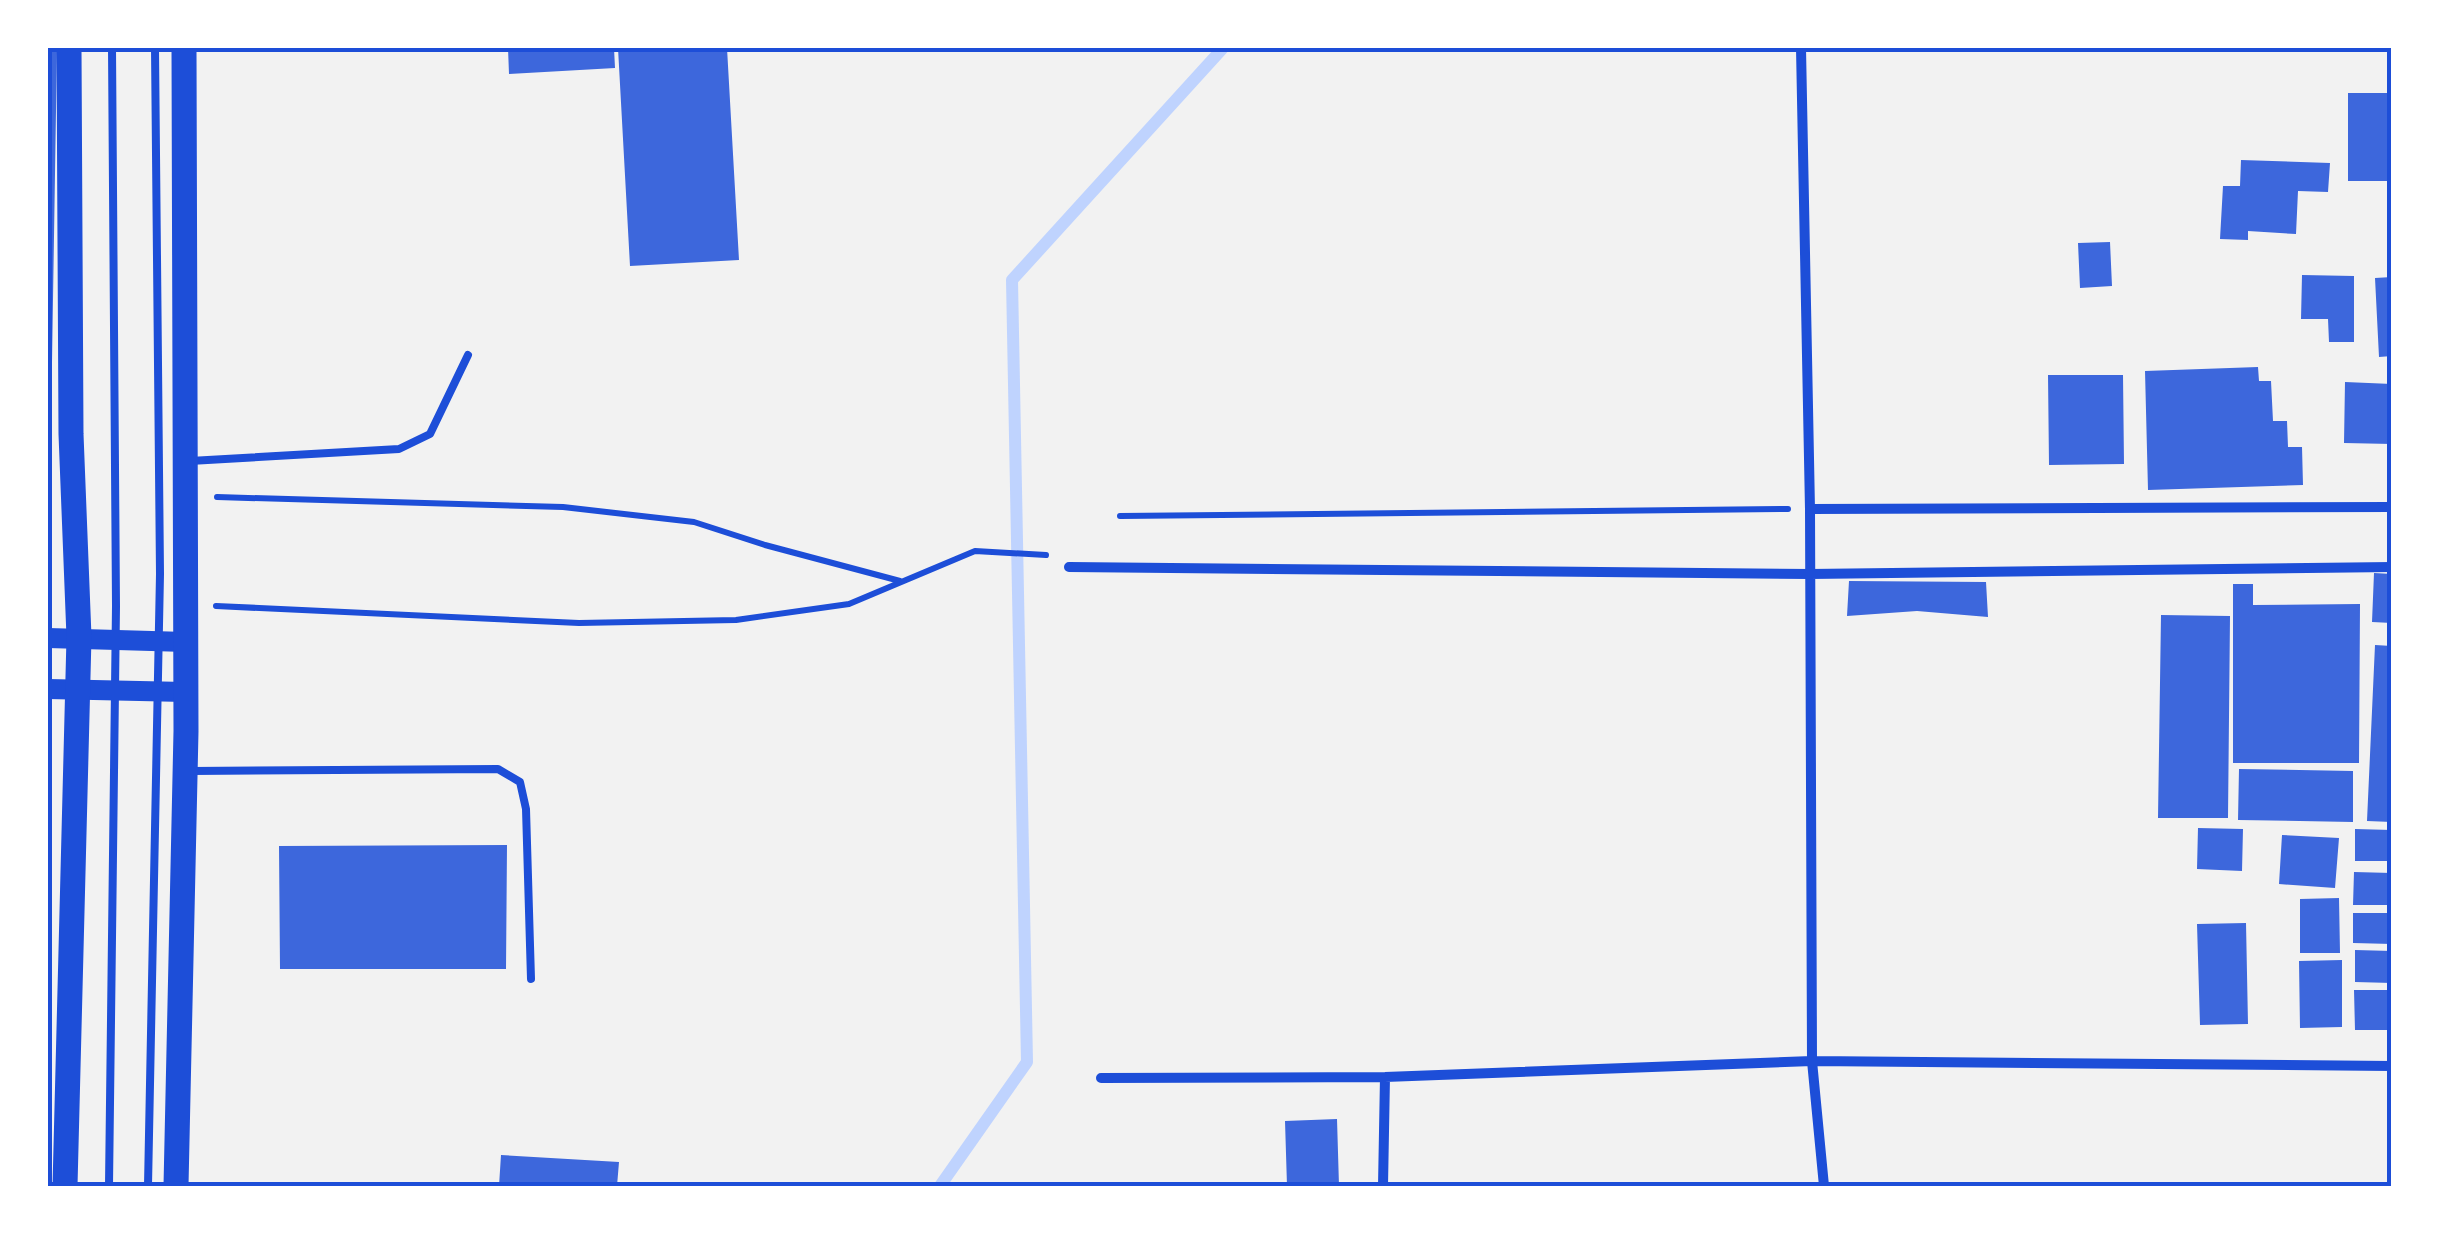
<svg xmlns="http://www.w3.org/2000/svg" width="2439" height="1234" viewBox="0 0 2439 1234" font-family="'DM Sans',sans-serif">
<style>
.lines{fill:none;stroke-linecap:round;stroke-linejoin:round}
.stream{stroke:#bfd3fe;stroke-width:12}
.building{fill:#3d67dc}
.path{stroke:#1d4ed8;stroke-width:6}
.service{stroke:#1d4ed8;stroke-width:8}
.minor{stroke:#1d4ed8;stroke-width:10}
.secondary{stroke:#1d4ed8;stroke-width:20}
.primary{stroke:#1d4ed8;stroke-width:25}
.neatline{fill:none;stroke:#1d4ed8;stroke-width:4}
</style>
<rect width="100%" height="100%" fill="#f2f2f2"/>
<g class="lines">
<!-- stream -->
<path class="stream" d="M940,1186l87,-124 -15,-782 211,-232"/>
</g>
<!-- building -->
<path class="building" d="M48,48h9l-6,377h-3z
M508,48h106l1,20 -106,6z
M618,48h109l12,212 -109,6z
M2348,93h44v88h-44z
M2241,160l89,3 -2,29 -30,-1 -2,43 -48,-3v9l-28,-1 3,-53h17z
M2110,242l2,44 -32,2 -2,-45z
M2302,275l52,1v66h-25l-1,-23h-27z
M2392,277v79l-13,1 -4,-79z
M2258,367l1,14h12l2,40h14l1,26h14l1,38 -155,5 -3,-119z
M2048,375h75l1,89 -75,1z
M2345,382l47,2v60l-48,-1z
M2374,573l18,1v49l-20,-1z
M1849,581l137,1 2,35 -71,-6 -70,5z
M2233,584h20v21l107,-1 -1,159h-126z
M2161,615l69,1 -2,202h-70z
M2375,645l17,1v176l-25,-1z
M2239,769l114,2v51l-115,-2z
M2198,828l45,1 -1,42 -45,-2z
M2355,829l37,1v31h-37z
M2282,835l57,3 -4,50 -56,-4z
M507,845l-1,124h-226l-1,-123z
M2354,872l38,1v32h-39z
M2339,898l1,55h-40v-54z
M2353,913h39v31l-39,-1z
M2246,923l2,101 -48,1 -3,-101z
M2355,950l37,1v32l-37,-1z
M2342,960v67l-42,1 -1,-67z
M2354,990h38v40h-37z
M1337,1119l2,67h-52l-2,-65z
M501,1155l118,7 -2,24h-118z"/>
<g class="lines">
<!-- path -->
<path class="path" d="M217,497l346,10 131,15 71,23 135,36
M1120,516l668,-7
M216,606l363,17 157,-3 113,-16 126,-53 71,4"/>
<!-- service -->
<path class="service" d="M190,461l209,-12 31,-15 38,-79
M191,771l307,-2 22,13 6,27 5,170
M109,1186l7,-580 -4,-558
M148,1186l12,-612 -5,-526"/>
<!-- minor -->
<path class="minor" d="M1801,48l9,461 2,552 12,125
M1810,509l582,-2
M1069,567l741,7 582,-7
M1101,1078l284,-1 427,-16 580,5
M1383,1186l2,-109"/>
<!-- secondary -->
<path class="secondary" d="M48,638l138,4
M48,689l137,3"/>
<!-- primary -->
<path class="primary" d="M65,1186l14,-549 -8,-203 -2,-386
M176,1186l10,-455 -2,-683"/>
</g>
<!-- border -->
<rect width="2439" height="1234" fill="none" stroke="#ffffff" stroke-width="100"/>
<rect x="50" y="50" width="2339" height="1134" class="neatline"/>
</svg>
